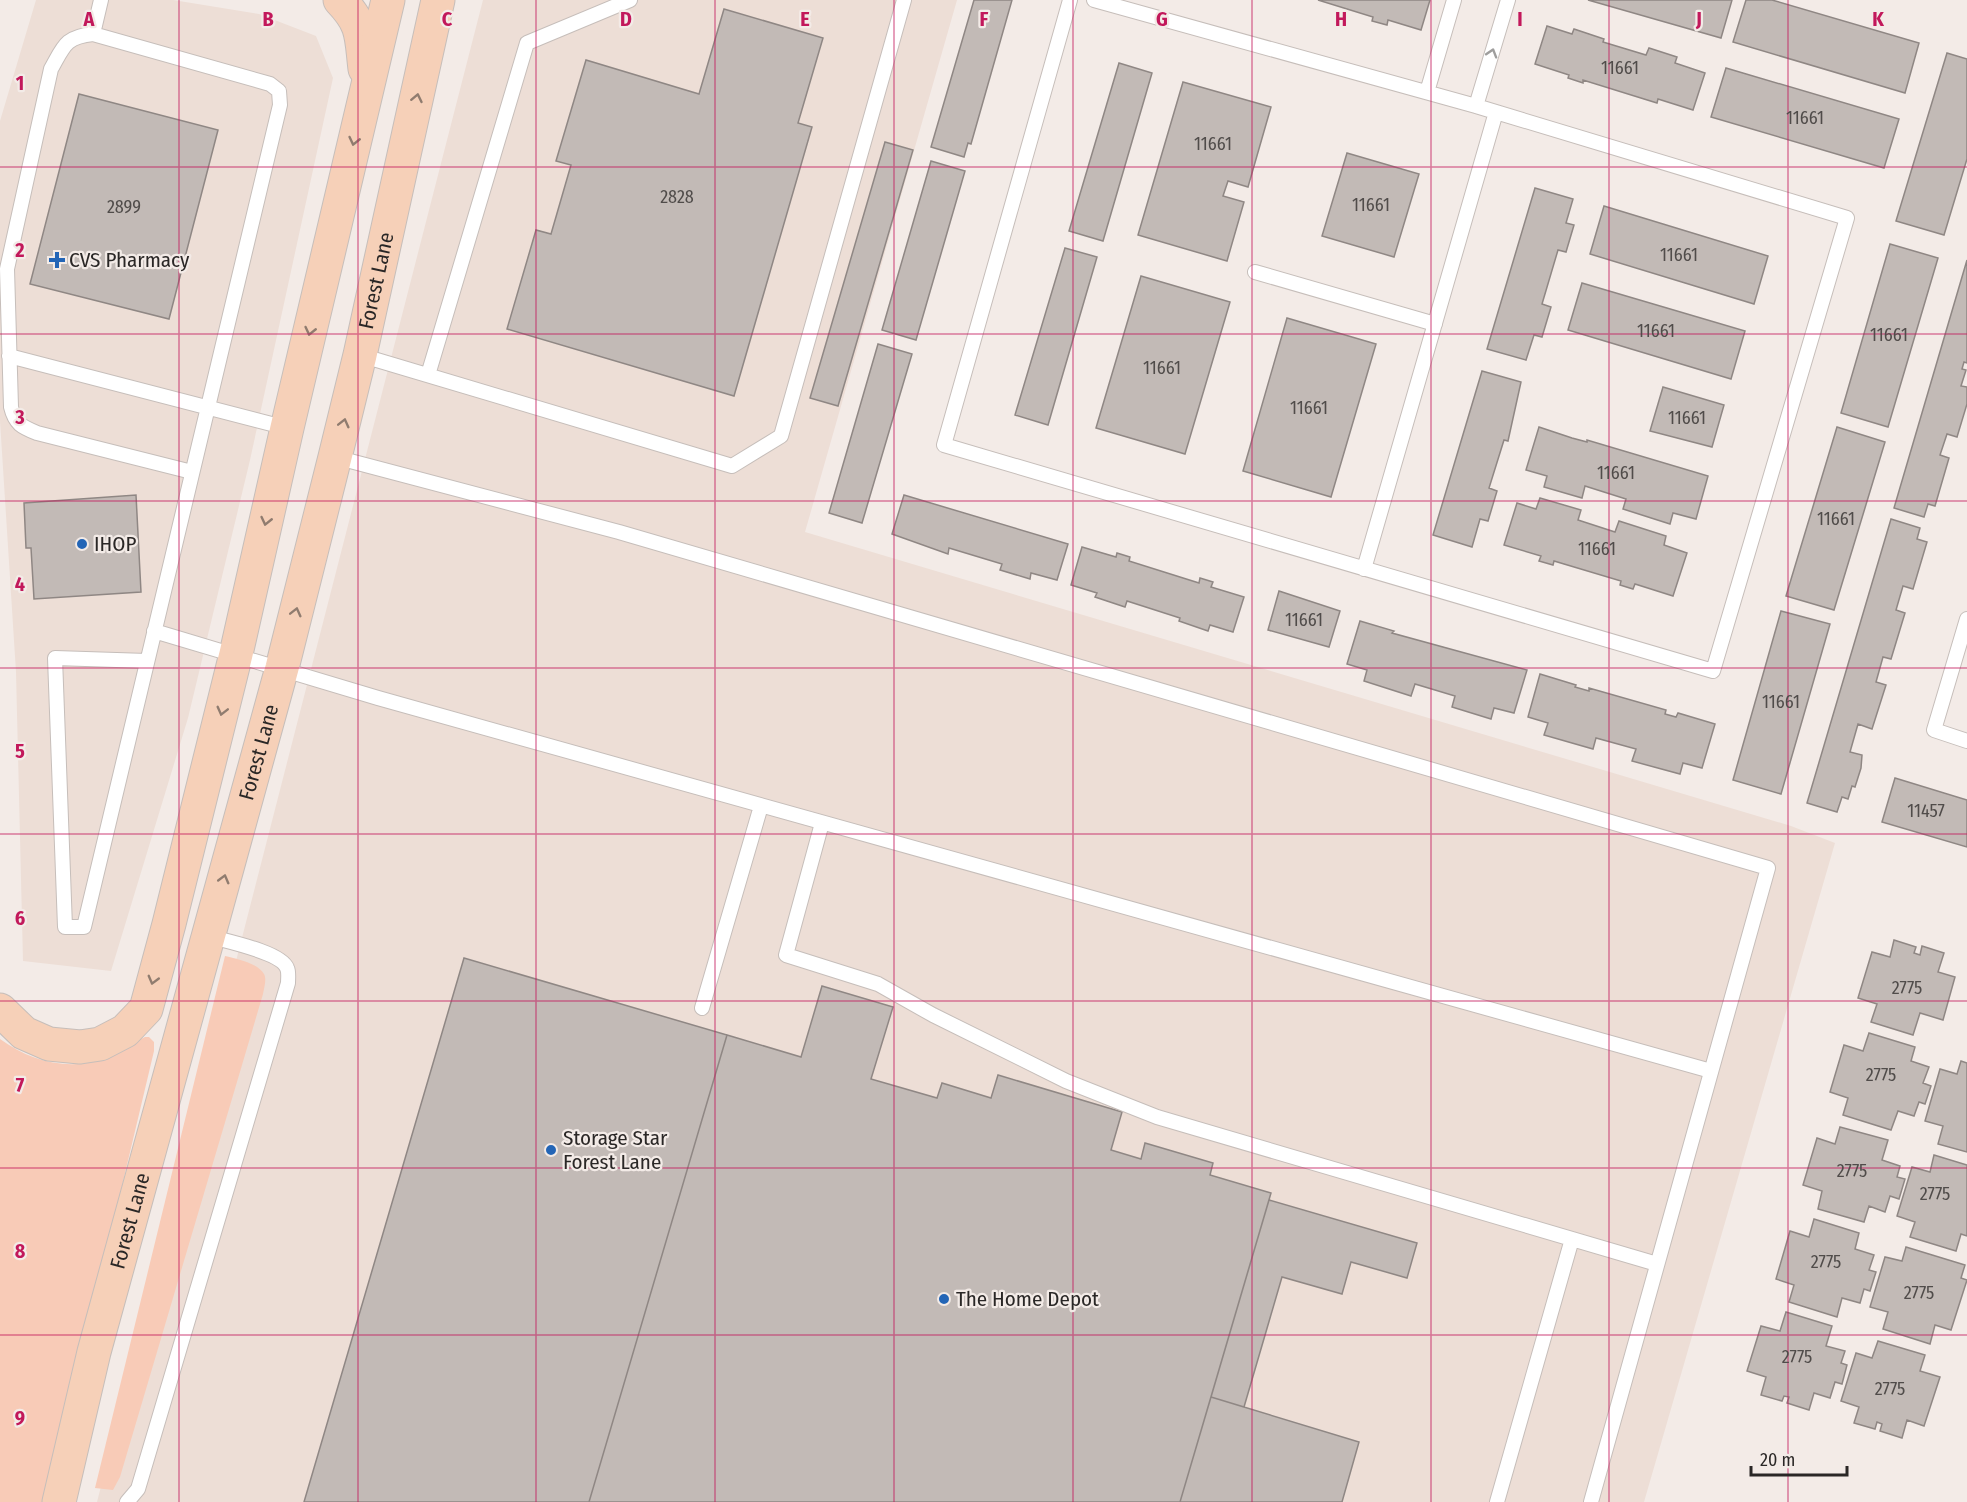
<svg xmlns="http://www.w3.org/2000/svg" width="1967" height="1502" viewBox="0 0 1967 1502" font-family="'Fira Sans Condensed',sans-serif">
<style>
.built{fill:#edded6}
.green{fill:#f8cbb7}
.building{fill:#c2bab6;stroke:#8f8784;stroke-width:1.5}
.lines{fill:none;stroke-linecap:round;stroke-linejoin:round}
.service-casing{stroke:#c6beba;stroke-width:16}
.secondary-casing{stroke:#c6beba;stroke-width:35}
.service{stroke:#fff;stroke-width:14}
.secondary{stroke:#f6d0b8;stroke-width:33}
.oneway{stroke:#9f9e9d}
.oneway2{stroke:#907c6f}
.grid{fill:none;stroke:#c2185b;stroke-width:1.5;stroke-opacity:0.55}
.poi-dot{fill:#2365b6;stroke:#f3ebe7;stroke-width:2}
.labels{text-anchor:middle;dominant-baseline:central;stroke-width:4.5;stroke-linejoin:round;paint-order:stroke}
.number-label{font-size:18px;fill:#504c4a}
.poi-label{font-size:21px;fill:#2a2726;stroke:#f3ebe7;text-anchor:start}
.street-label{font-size:21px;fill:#2a2726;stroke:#f3ebe7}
.grid-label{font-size:20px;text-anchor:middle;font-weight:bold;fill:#c2185b;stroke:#f3ebe7;stroke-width:4.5;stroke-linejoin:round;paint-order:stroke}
</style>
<rect width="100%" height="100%" fill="#f3ebe7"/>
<!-- built -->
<path class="built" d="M36,0h137l86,14 57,22 17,42 -83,382 -62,258 -77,253 -88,-10 -7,-289 -16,-251v-300z
M483,0h474l-152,532 986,294 44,17 -191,659h-1547z"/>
<!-- green -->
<path class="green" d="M225,956c12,3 33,7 39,18 3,5 0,14 -1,20l-143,483 -7,13 -18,-2z
M145,1037h4l5,5v9l-107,451h-47v-463c34,25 77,34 116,15 10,-5 18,-12 29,-17z"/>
<!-- building -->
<path class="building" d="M974,0h38l-41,144 -3,-1 -4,14 -33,-10z
M1318,0h112l-9,30 -33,-10 -1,5 -15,-4 1,-4z
M1588,0h144l-11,38z
M1746,0h26l147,43 -14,50 -172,-51z
M724,9l99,29 -25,85 14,4 -78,269 -227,-67 29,-99 15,4 20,-69 -15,-4 30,-101 113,34z
M1547,26l25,8 2,-5 30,10 -1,3 43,13 3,-7 28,9 -2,6 30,10 -12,37 -35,-11 -1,4 -74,-23v3l-15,-5 1,-3 -34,-11z
M1947,53l20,6v100l-23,76 -48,-14z
M1119,63l33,10 -49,168 -34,-10z
M1726,68l173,51 -15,49 -173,-51z
M1183,82l88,25 -23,80 -20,-6 -5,15 21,6 -17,59 -89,-26z
M79,94l139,36 -49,189 -139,-35z
M885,142l28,8 -75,256 -28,-8z
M1347,153l72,21 -25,83 -72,-21z
M931,161l34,10 -49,169 -34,-10z
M1535,188l38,11 -7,24 8,2 -8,27 -8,-2 -16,54 9,3 -9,30 -8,-2 -8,25 -39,-11z
M1604,206l164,50 -14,48 -164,-50z
M1890,244l48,14 -50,169 -47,-14z
M1065,248l32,9 -49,168 -33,-10z
M1967,260v103l-3,-1 -2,7 4,1 -5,16 6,1v17l-10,33 -10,-3 -7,21 9,3 -14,48 -7,-2 -4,13 -30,-9z
M1141,276l89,26 -45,152 -89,-26z
M1582,283l163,48 -14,48 -163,-49z
M1287,318l89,26 -45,153 -88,-26z
M878,344l34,10 -50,169 -33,-10z
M1482,371l39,11 -13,59 -4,-1 -15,48 8,3 -9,30 -8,-2 -8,28 -39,-12z
M1663,387l61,18 -12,42 -62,-16z
M1539,427l33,11 15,4v-2l121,36 -12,43 -23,-6 -3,11 -47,-15 3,-10 -41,-13 -3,12 -38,-11 3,-11 -21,-6z
M1837,427l48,15 -51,168 -48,-14z
M136,495l5,97 -107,7 -3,-51h-5l-2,-45z
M904,495l164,49 -11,36 -26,-7 -1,6 -30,-9 2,-6 -53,-16 -1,6 -56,-20z
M1540,498l41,12 -3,10 37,12 4,-11 47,15 -2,9 23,8 -14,43 -38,-12 -2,5 -13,-4 1,-4 -67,-20 -1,4 -14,-4 2,-5 -37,-11 13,-42 19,6z
M1891,519l29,9 -3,11 10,3 -14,47 -10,-3 -7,24 9,3 -14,46 -8,-2 -7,25 10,3 -14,44 -14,-5 -8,28 12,3 -1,13 -6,19 -3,-1 -4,13 -6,-2 -5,15 -30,-9z
M1082,547l34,10 1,-4 13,4 -1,4 70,22 1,-5 13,4 -2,5 33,10 -11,35 -23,-7 -2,6 -29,-10 1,-3 -53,-17 -2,6 -30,-10 2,-4 -26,-8z
M1279,591l61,20 -11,36 -61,-17z
M1781,611l49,13 -49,170 -48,-14z
M1360,621l34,10 -2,2 135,37 -13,43 -20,-5 -3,11 -39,-12 3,-11 -40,-12 -4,12 -47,-15 3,-11 -20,-6z
M1540,674l36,11 -1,2 14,4v-3l77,22 -1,4 11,3 2,-4 37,11 -13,44 -19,-5 -3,11 -48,-13 4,-12 -40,-11 -3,11 -49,-14 4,-12 -20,-6z
M1895,778l72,22v47l-85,-25z
M1894,940l22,7 -2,6 6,2 2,-9 22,7 -6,19 17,5 -12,43 -23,-7 -7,22 -42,-13 6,-18 -19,-6 14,-46 18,5z
M464,958l263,77 -138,467h-285z
M822,986l71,21 -22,72 66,19 5,-15 49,15 7,-23 124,37 -11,38 30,9 4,-16 68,20 -3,12 61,18 -91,309h-591l138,-467 74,22z
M1869,1033l46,14 -4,14 18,6 -6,16 8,3 -6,18 -6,-2 -5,14 -16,-5 -7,19 -48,-15 5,-17 -18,-6 14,-47 19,6z
M1961,1061l6,2v89l-29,-8 5,-18 -18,-5 15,-52 17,5z
M1840,1127l48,13 -6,20 18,6 -3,11 8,2 -6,20 -9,-3 -5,16 -16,-6 -5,16 -46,-13 4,-18 -19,-6 14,-47 18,6z
M1934,1155l33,10v71l-6,-2 -5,17 -46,-14 5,-15 -18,-6 15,-49 18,5z
M1269,1200l148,43 -10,35 -56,-16 -9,32 -60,-17 -38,130 -33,-10z
M1814,1219l45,14 -4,16 19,6 -5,15 7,2 -6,19 -6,-2 -4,14 -18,-5 -5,19 -48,-15 5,-17 -18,-6 14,-48 19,6z
M1906,1247l59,18 -4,13 6,2 -16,50 -16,-5 -5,19 -47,-15 5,-17 -18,-5 15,-50 17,4z
M1786,1312l46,14 -6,20 19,5 -4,12 6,2 -5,19 -7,-2 -5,16 -16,-5 -5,17 -22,-7 2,-6 -5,-1 -2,5 -21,-6 5,-18 -19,-6 14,-45 19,5z
M1878,1341l47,14 -5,16 20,6 -16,49 -17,-6 -5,18 -22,-7 2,-7 -5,-2 -2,7 -21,-6 5,-16 -18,-6 15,-48 16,5z
M1211,1397l148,45 -17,60h-162z"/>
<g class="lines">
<defs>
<path id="service" d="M1070,0l-126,445 769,226 134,-453 -371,-112 -382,-106
M93,34l8,-34
M1427,92l27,-92
M1476,106l32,-106
M1255,272l180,52
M360,355l372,111 49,-30 123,-436
M9,356l278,72
M428,375l99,-332 103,-43
M335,457l284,75 1149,336 -177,634
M1364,569l132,-457
M1967,619l-33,111 33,11
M154,631l224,67 1333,373
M147,661l-92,-3 10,269h19l196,-822 -1,-14 -9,-7 -177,-50c-28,3 -29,12 -42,35l-44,200 4,138c4,17 11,20 26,26l155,39
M822,823l-36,132 92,29 55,31 133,66 91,36 500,147
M702,1008l59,-202
M127,1502l11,-13 150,-506c0,-4 1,-11 -1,-15 -6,-16 -62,-27 -79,-32
M1497,1502l75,-263"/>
<g id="secondary">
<path d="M340,0c24,25 21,36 25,69"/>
<path d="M0,1010l24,23 25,11 31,3 20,-3 25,-13 21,-22 23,-85 67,-270 51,-226 101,-428"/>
<path id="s1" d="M59,1502l35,-150 188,-684 53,-211 25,-102 78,-355"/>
</g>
</defs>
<!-- service casing -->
<use href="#service" class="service-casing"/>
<!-- secondary casing -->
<use href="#secondary" class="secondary-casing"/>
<!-- service -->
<use href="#service" class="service"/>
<!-- secondary -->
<use href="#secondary" class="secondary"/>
</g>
<!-- one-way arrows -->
<defs><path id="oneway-chevron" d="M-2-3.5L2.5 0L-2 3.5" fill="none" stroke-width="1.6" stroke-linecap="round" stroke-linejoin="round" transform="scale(1.5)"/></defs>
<use class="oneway" href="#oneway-chevron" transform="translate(1492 53) rotate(-73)"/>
<g class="oneway2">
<use href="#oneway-chevron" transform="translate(417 98) rotate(-78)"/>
<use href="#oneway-chevron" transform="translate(354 141) rotate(103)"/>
<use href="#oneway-chevron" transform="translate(310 331) rotate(103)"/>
<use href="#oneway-chevron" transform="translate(344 423) rotate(-76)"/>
<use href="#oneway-chevron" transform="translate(266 521) rotate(103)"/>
<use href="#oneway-chevron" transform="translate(296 612) rotate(-76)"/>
<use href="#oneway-chevron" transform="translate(222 711) rotate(104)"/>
<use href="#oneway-chevron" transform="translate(224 879) rotate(-75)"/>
<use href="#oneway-chevron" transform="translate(153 980) rotate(105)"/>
</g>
<!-- grid -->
<path class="grid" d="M179,0v1502M358,0v1502M536,0v1502M715,0v1502M894,0v1502M1073,0v1502M1252,0v1502M1431,0v1502M1609,0v1502M1788,0v1502M0,167h1967M0,334h1967M0,501h1967M0,668h1967M0,834h1967M0,1001h1967M0,1168h1967M0,1335h1967"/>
<!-- markers -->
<g class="poi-dot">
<path d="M54 251h6v6h6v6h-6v6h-6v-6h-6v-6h6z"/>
<circle cx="82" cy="544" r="6"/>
<circle cx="551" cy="1150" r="6"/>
<circle cx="944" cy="1299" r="6"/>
</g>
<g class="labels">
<!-- number labels -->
<g class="number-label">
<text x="1620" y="68">11661</text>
<text x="1805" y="118">11661</text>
<text x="1213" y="144">11661</text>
<text x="677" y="197">2828</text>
<text x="1371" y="205">11661</text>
<text x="124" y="207">2899</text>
<text x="1679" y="255">11661</text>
<text x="1656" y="331">11661</text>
<text x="1889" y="335">11661</text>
<text x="1162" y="368">11661</text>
<text x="1309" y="408">11661</text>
<text x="1687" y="418">11661</text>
<text x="1616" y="473">11661</text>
<text x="1836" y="519">11661</text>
<text x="1597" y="549">11661</text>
<text x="1304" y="620">11661</text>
<text x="1781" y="702">11661</text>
<text x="1926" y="811">11457</text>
<text x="1907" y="988">2775</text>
<text x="1881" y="1075">2775</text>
<text x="1852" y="1171">2775</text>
<text x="1935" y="1194">2775</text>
<text x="1826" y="1262">2775</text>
<text x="1919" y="1293">2775</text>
<text x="1797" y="1357">2775</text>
<text x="1890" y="1389">2775</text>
</g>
<!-- poi labels -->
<g class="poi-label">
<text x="69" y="260">CVS Pharmacy</text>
<text x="94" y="544">IHOP</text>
<text x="563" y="1138">Storage Star<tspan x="563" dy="24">Forest Lane</tspan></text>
<text x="956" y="1299">The Home Depot</text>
</g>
<!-- street labels -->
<g class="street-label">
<text stroke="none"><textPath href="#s1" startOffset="1262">Forest Lane</textPath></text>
<text stroke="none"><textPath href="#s1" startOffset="776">Forest Lane</textPath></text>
<text stroke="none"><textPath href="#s1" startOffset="290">Forest Lane</textPath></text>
</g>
</g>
<g class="grid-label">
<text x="89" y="26">A</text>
<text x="268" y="26">B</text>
<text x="447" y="26">C</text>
<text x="626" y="26">D</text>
<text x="805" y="26">E</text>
<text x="984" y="26">F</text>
<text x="1162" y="26">G</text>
<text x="1341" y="26">H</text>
<text x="1520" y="26">I</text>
<text x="1699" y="26">J</text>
<text x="1878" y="26">K</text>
<text x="20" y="90">1</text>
<text x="20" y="257">2</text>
<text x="20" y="424">3</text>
<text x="20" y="591">4</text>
<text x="20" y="758">5</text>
<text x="20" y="925">6</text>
<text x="20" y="1092">7</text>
<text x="20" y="1258">8</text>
<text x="20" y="1425">9</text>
</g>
<!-- scale -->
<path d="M1751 1466v9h96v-9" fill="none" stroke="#2a2726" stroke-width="3"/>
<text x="1760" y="1466" font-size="18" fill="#2a2726" stroke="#f3ebe7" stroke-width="4.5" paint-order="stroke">20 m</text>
</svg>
